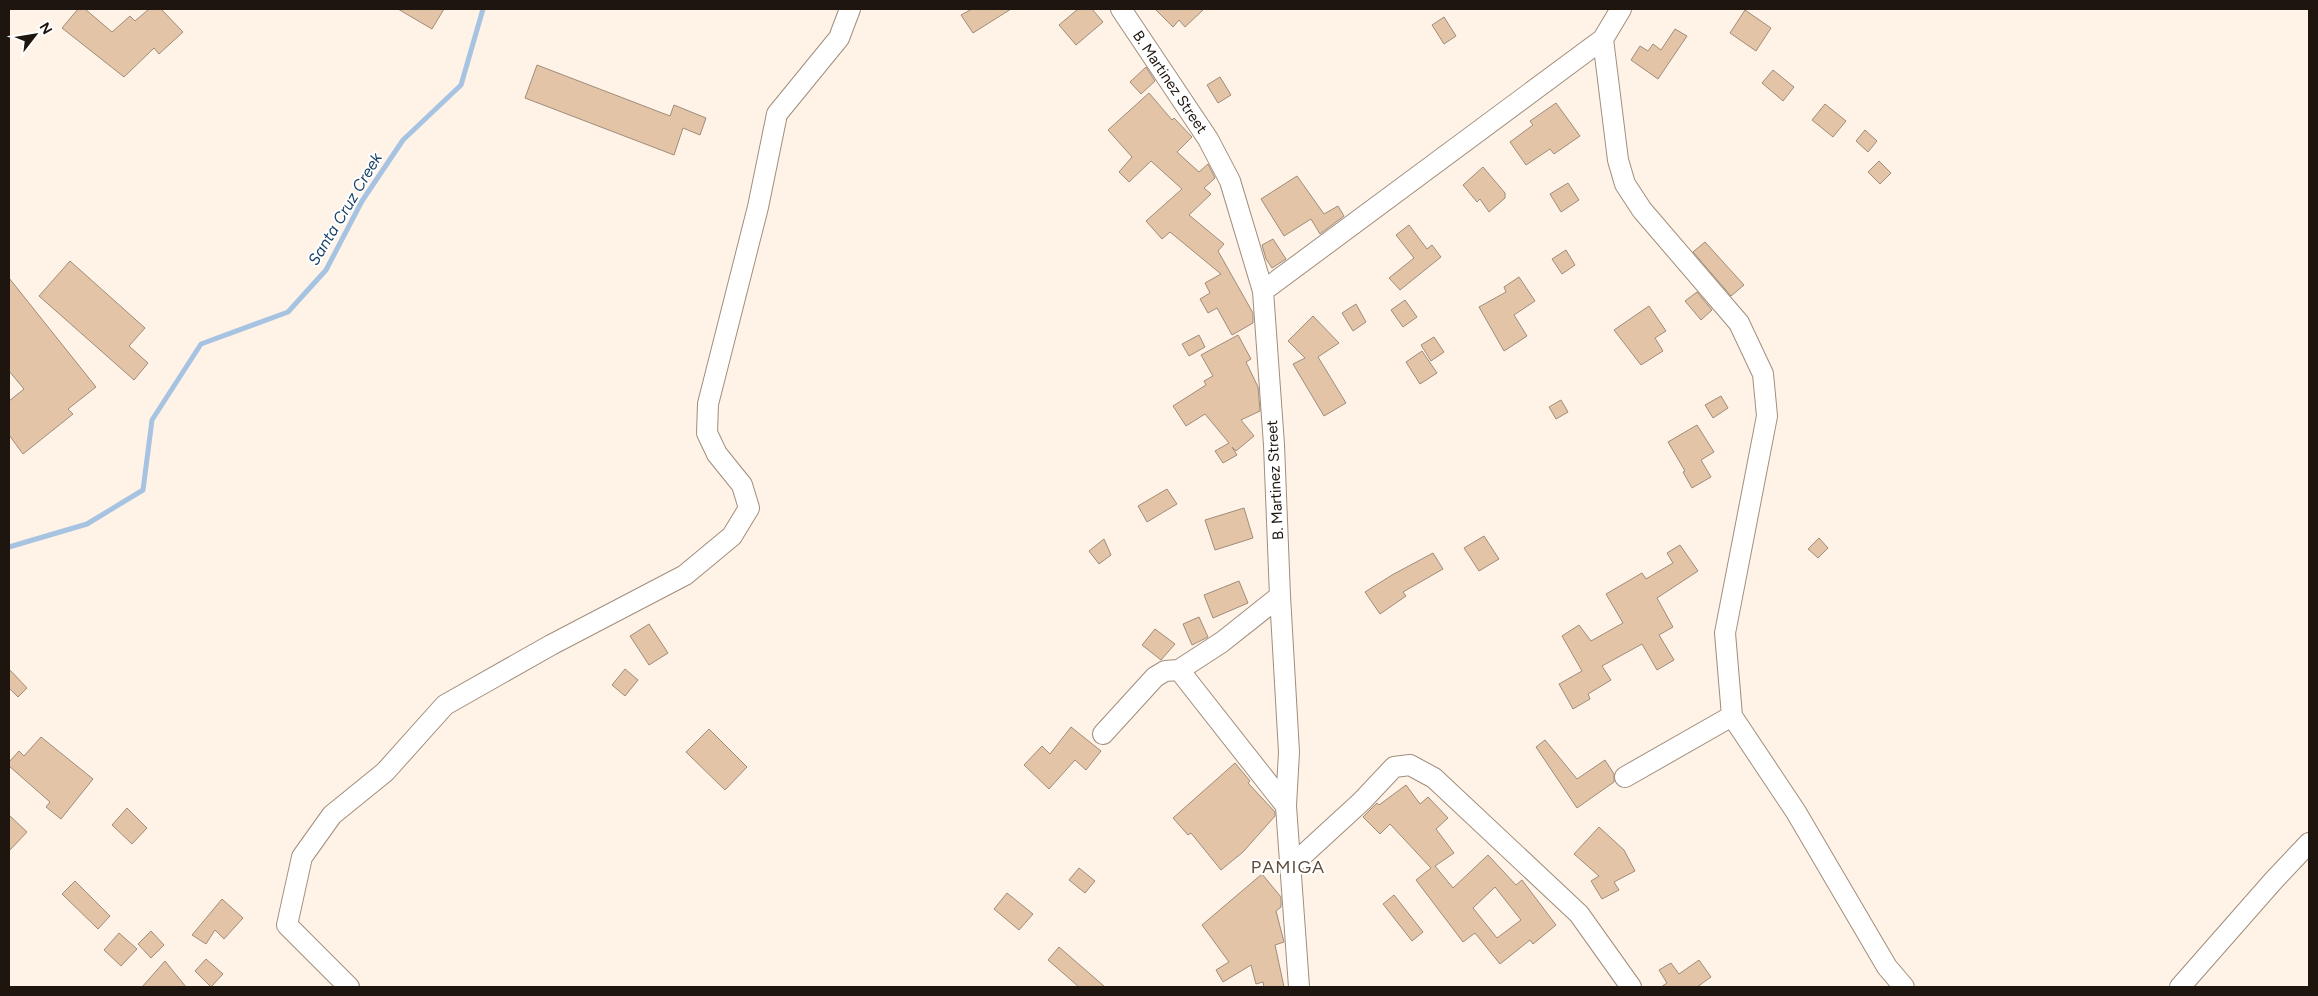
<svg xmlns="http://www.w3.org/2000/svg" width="2318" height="996" viewBox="0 0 2318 996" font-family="Figtree,sans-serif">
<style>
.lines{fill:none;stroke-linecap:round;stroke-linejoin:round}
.stream{stroke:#a7c3e2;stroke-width:5}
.building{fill:#e4c4a7;stroke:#9f8c7a;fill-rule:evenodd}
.minor-casing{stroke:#a18e7c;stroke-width:22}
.minor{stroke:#fff;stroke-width:20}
.labels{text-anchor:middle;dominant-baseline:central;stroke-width:4;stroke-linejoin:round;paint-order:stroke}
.street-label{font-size:15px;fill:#1d150e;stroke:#fff}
.water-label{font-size:16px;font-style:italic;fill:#18426a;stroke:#fff}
.quarter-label{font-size:18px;letter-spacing:1px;fill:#5e4c3c;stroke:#fff}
</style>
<rect width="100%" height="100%" fill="#fff2e6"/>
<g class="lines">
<!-- stream -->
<path class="stream" d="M9,547l78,-23 56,-34 9,-70 49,-76 87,-32 38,-42 36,-69 41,-61 58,-55 22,-76"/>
</g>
<!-- building -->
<path class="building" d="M78,9h7l27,23 18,-16 5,5 14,-12h12l22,23 -24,22 -5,-6 -30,29 -62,-49z
M398,9h46l-12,20z
M972,9h39l-38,24 -12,-18z
M1078,9h14l11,13 -27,23 -17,-20z
M1155,9h49l-19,18 -6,-7 -6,7z
M1745,10l26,18 -15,23 -26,-18z
M1444,17l12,19 -12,8 -12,-19z
M1675,29l12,7 -29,43 -27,-19 9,-14 8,5 5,-7 8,6z
M537,65l133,51 4,-11 32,13 -6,17 -17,-7 -9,27 -149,-57z
M1146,67l9,14 -14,13 -11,-12z
M1773,70l21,17 -11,14 -21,-18z
M1220,77l11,18 -13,8 -11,-18z
M1149,93l23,27 2,-2 18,19 -15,15 22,20 9,-8 7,14 -11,10 7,6 -22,21 35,29 -6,7 35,62v10l-21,12 -15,-27 -9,5 -8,-14 10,-6 -5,-10 16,-9 -51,-42 -8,7 -16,-18 36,-32 -31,-28 -22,21 -10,-10 13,-15 -24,-27z
M1556,103l24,33 -26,18 -4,-5 -24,16 -16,-23 23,-17 -3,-4z
M1825,104l21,17 -13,16 -21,-17z
M1865,130l12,11 -9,11 -12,-11z
M1879,161l12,12 -11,11 -12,-12z
M1483,167l22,26v5l-16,14 -9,-13 -3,3 -14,-17z
M1297,176l27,38 14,-8 6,10 -24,18 -9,-15 -27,17 -23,-37z
M1568,183l11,17 -18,12 -11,-18z
M1409,225l18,24 5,-4 9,12 -41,33 -11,-12 25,-20 -18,-23z
M1273,239l13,20 -14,9 -6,-9 -4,-14z
M1705,242l39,43 -13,11 -38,-44z
M1566,250l9,15 -13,9 -10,-15z
M70,261l75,67 -16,18 19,17 -14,17 -95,-84z
M1519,277l16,24 -21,14 13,21 -23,15 -25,-44 27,-15 -2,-5z
M9,278l87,109 -28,22 5,5 -50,40 -14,-19v-34l15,-12 -15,-18z
M1697,292l15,18 -11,10 -16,-19z
M1405,300l12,17 -14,10 -12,-17z
M1356,304l10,18 -13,9 -11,-18z
M1649,306l17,25 -11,7 8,13 -22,14 -27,-35z
M1313,316l26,27 -21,14 28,46 -22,13 -31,-52 12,-6 -17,-17z
M1199,335l6,12 -16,9 -7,-12z
M1238,335l13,24 -5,3 12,25 2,24 -19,9 13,16 -18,15 -4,-4 5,8 -14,8 -8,-12 14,-8 -24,-29 -19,12 -13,-20 33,-21 -2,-4 9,-5 -12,-21z
M1434,337l10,15 -13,9 -10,-16z
M1422,351l15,22 -17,11 -14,-22z
M1721,396l7,12 -15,10 -8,-13z
M1561,400l7,12 -12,7 -7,-12z
M1697,425l17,27 -13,8 10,17 -19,11 -9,-16 2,-1 -17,-29z
M1167,489l10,15 -30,18 -9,-16z
M1244,508l9,30 -38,12 -10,-30z
M1484,536l15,23 -20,12 -15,-23z
M1819,538l9,10 -10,10 -10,-9z
M1104,539l7,16 -12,9 -10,-13z
M1680,545l18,26 -41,27 16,29 -14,8 15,25 -17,10 -15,-26 -40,22 9,14 -23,14 2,5 -17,10 -14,-25 23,-13 -20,-35 17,-11 12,16 32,-18 -17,-29 36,-21 4,6 27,-16 -6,-10z
M1433,553l10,16 -40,23 3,4 -26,18 -15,-22 27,-17z
M1239,581l9,22 -35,15 -9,-23z
M1199,617l9,20 -16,8 -9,-21z
M649,624l19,29 -19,12 -19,-29z
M1155,629l20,15 -14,16 -19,-15z
M9,669l18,19 -9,9 -9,-9z
M625,669l13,11 -13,16 -13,-11z
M1071,727l30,24 -15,19 -11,-10 -26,29 -25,-24 18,-19 8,8z
M709,729l38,38 -22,23 -39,-38z
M41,737l52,42 -32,40 -15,-12 4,-5 -41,-36v-4l10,-11 5,5z
M1545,740l32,39 28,-19 9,14v8l-37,26 -41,-61z
M1235,763l15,18 -2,2 27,29v4l-32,36 -22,18 -30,-37 -3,2 -15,-17z
M1406,785l14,19 8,-7 20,21 -12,11 18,24 -19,13 18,22 35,-33 28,30 6,-5 34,45 -23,19 -3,-4 -30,24 -25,-31 -12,9 -47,-62 15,-12 -41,-44 -10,10 -17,-17 14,-14 2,2zM1495,887l26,33 -24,18 -24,-30z
M127,808l20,20 -15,16 -20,-19z
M9,815l18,17 -18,19z
M1599,827l25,23 11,21 -21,11 5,8 -17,9 -11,-18 8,-5 -25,-22z
M1079,868l16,13 -10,12 -16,-13z
M1262,874l19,23v10l-5,4 8,31 -9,3 9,42h-20l-1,-5 -7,2 -5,-19 -28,17 -7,-12 13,-8 -27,-37z
M75,881l35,35 -12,13 -36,-35z
M1007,893l26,21 -14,16 -25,-21z
M1394,895l29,37 -11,9 -29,-37z
M222,899l21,19 -19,21 -9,-9 -9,14 -14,-9z
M151,931l13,14 -13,13 -13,-14z
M119,933l18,16 -16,17 -17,-16z
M1059,947l46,40h-26l-31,-27z
M206,959l17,15 -12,13 -16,-16z
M1699,960l12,17 -14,10h-36l6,-4 -8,-13 12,-7 8,11z
M165,961l21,26h-44z"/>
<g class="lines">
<defs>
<path id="minor" d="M1121,9l87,130 22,42 33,110 11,154 6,151 9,156 -3,54 13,181
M1603,39l15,121 7,24 17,26 97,113 24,51 4,42 -42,217 7,83 64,96 91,155 17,20
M1263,291l340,-252 18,-30
M1280,596l-58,46 -43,28 107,136
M1103,734l52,-57 10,-6 14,-1
M1625,777l107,-61
M1290,867l72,-66 32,-34 16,-2 24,13 145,136 52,73
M349,987l-62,-62 15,-68 30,-42 53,-43 60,-67 106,-60 134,-70 47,-39 17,-28 -7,-23 -25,-31 -10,-21 1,-29 50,-197 19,-93 62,-76 11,-29
M2180,987l94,-107 35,-37"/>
</defs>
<!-- minor casing -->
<use href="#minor" class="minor-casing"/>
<!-- minor -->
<use href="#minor" class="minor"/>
</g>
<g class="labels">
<!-- street labels -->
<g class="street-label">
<text transform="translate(1170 82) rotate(56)">B. Martinez Street</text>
<text transform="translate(1275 480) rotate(-93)">B. Martinez Street</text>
</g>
<!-- water labels -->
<g class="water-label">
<text transform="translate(345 209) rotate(-59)">Santa Cruz Creek</text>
</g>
<!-- quarter labels -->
<g class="quarter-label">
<text x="1288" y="867">PAMIGA</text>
</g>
</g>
<!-- border -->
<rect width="2318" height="996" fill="none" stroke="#1d150e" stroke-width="20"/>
<!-- north arrow -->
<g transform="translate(35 35) rotate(59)" stroke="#ffffff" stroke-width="4" paint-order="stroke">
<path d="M0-4L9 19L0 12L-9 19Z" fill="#1d150e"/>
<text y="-8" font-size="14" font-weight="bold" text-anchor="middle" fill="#1d150e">N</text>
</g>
</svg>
